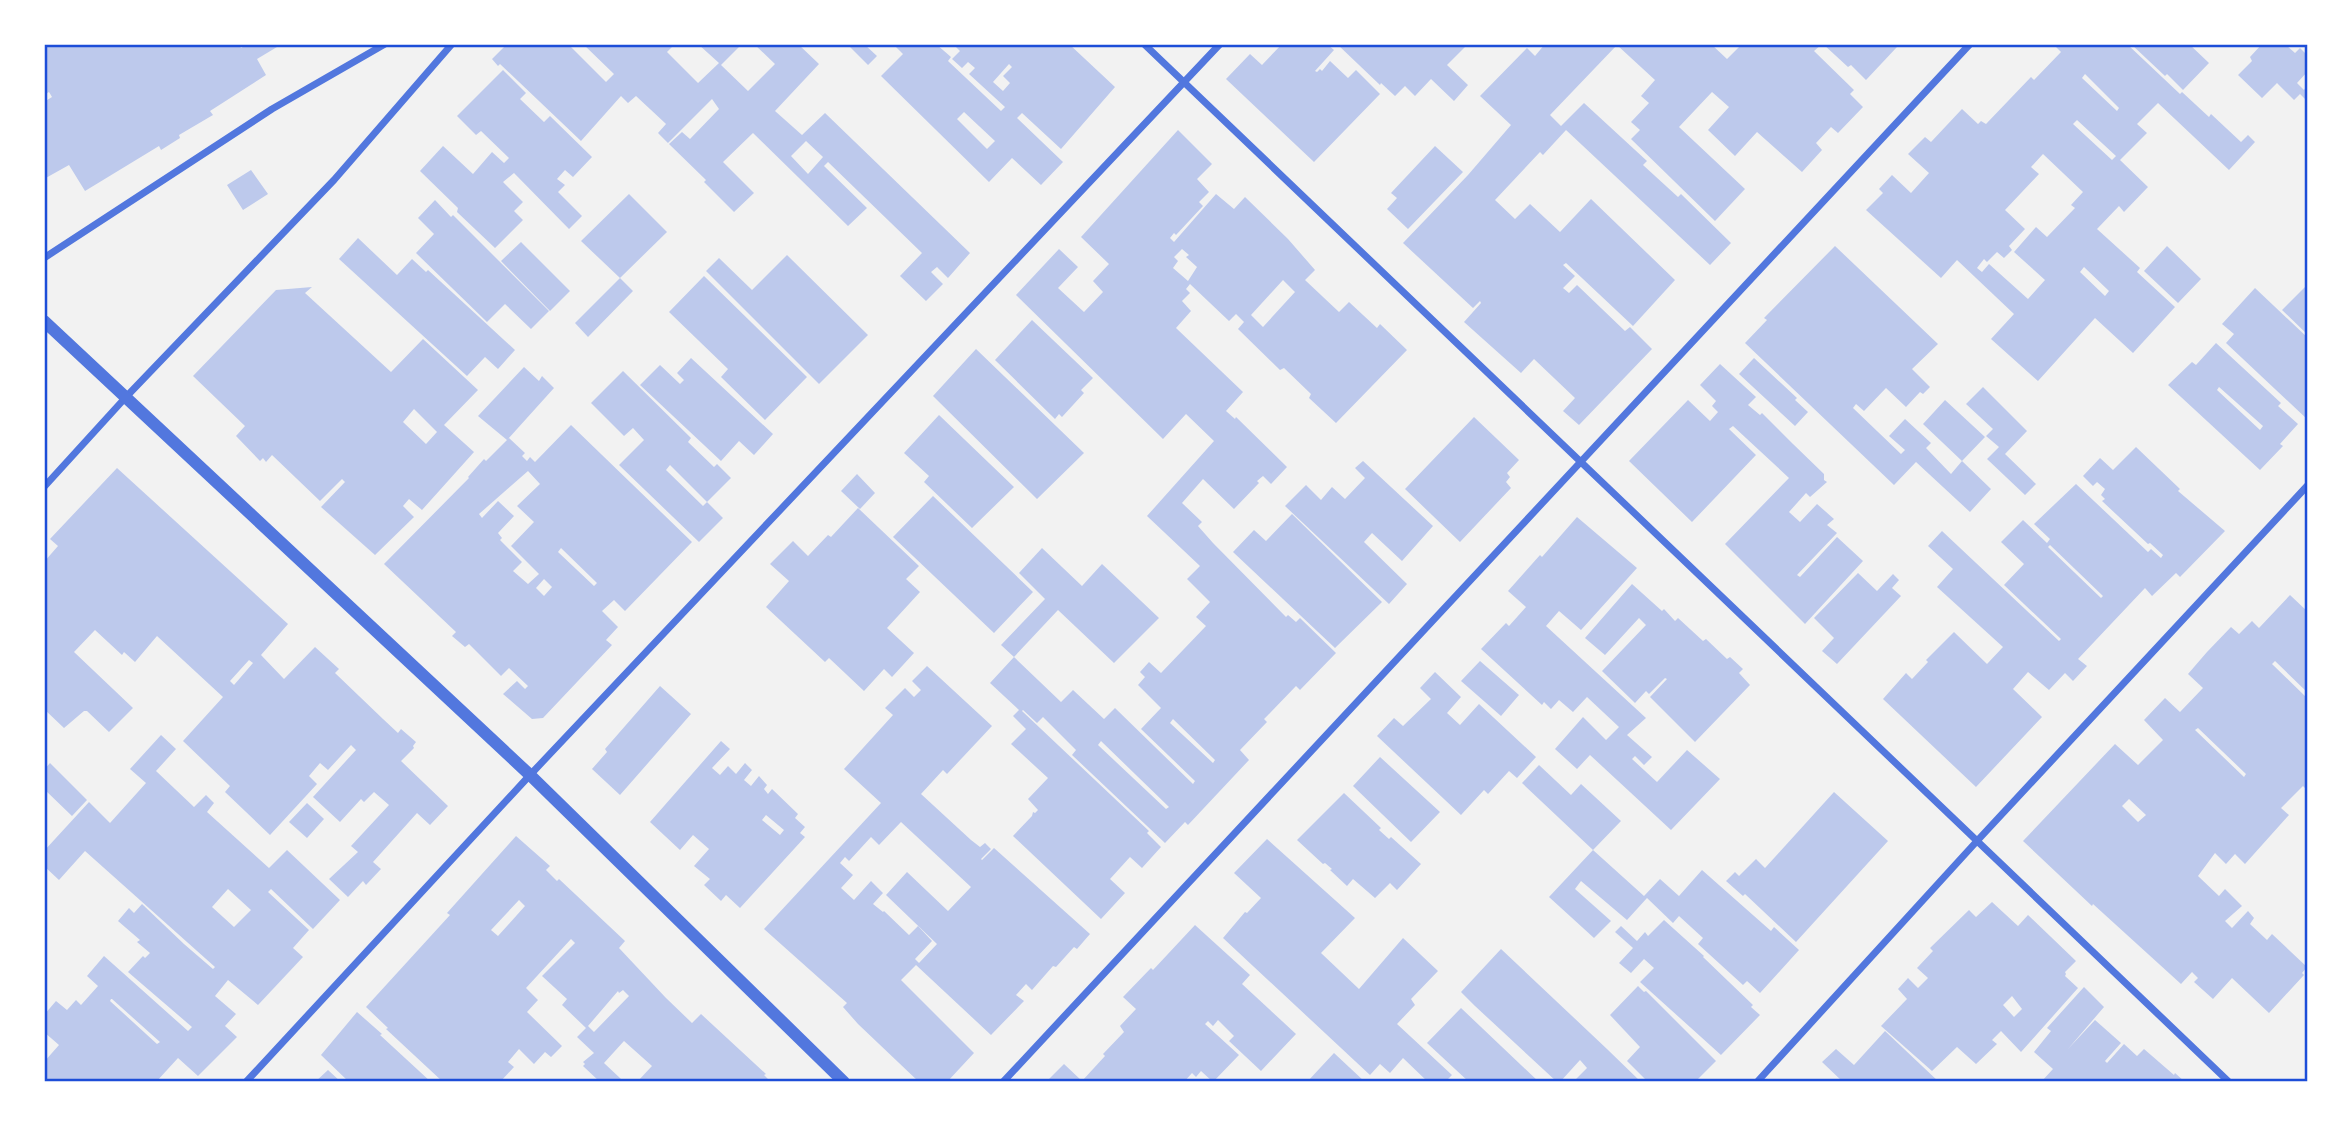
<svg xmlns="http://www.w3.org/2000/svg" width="2352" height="1126" viewBox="0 0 2352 1126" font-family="'DM Sans',sans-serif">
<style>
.building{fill:#bdc9ec;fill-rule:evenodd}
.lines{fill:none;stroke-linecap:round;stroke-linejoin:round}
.minor{stroke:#5277de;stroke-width:7}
.tertiary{stroke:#5277de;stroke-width:12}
.neatline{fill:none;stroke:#1d4ed8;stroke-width:2.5}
</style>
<rect width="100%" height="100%" fill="#f2f2f2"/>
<!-- building -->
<path class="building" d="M44,44h195l2,4 7,-4h34l-25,15 9,16 -56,36 3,4 -34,20 1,3 -19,12 -2,-4 -74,45 -16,-26 -25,14v-77l8,-5 -3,-5 -5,3z
M507,44h24l3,3 4,-3h30l38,38 8,-8 -31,-30h92l-8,8 31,31 21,-20 -21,-19h44l-21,21 27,26 27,-27 -21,-20h44l21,20 -44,47 27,24 23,-22 145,140 -22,25 -11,-11 -6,5 12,12 -17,17 -26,-25 22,-23 -94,-91 -4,4 43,42 -19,18 -95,-93 -30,29 31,31 -20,19 -30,-30 2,-2 -37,-36 13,-12 8,7 29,-30 -7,-10 -44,44 -10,-10 8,-9 -1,-1 -29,-27 -8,7 -7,-7 -40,45 -81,-77 -2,2 -6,-7zM806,141l17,16 -15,17 -17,-18z
M847,44h17l13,12 -9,9z
M893,44h43l15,13 -3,4 53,50 4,-4 -36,-33 6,-6 -7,-6 -6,6 -10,-9 8,-8 -7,-7h116l46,43 -54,62 -39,-36 -5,5 46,44 -22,23 -29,-27 -23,24 -108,-106 22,-22zM1009,64l3,3 -9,9 7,7 -7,8 -10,-9zM964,112l31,29 -8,8 -30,-30z
M1282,44h45l7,6 -19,21 2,1 3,-3 2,2 8,-10 18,17 8,-8 24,24 -66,68 -88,-83 24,-25 12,11z
M1337,44h131l-21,21 21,20 -14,16 -23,-22 -16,17 -10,-10 -10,10 -14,-13 -1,2z
M1545,44h166l16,15 15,-15h80l-8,7 40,39 -4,4 13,13 -25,26 -7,-6 -15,16 6,7 -20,22 -45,-40 -22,24 -27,-26 21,-23 -17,-15 -33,35 66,62 -30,32 -84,-82 9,-9 -9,-8 18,-19 -8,-7 14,-16 -38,-35 -67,70 11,11 23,-23 63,58 -4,4 35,32 3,-3 50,49 -21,22 -144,-135 -23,25 -3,-3 -45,48 20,19 15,-15 30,28 31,-33 84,81 -42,46 -67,-63 -3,2 12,11 -12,12 6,5 8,-8 48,46 5,-4 22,22 -73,76 -16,-14 12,-13 -41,-39 -13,14 -57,-51 17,-19 -1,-2 -7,7 -70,-65 65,-68 43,-50 -31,-29 47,-48 8,8z
M1823,44h71l3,3 -31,33 -15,-15 -3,2z
M2053,44h74l53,50 2,-2 27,25 2,-3 30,28 7,-7 7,7 -26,28 -71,-67 -21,21 10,9 -27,27 28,27 -24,25 -5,-6 -22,23 43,39 -3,4 38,35 -42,46 -38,-35 -57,63 -47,-42 23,-25 -57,-54 -16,18 -75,-68 17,-17 -4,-4 13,-14 19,18 18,-20 -21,-19 17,-17 6,5 31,-33 16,15 3,-3 5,3 45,-47 3,3 27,-28zM2085,74l34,34 -2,3 -35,-33zM2077,120l39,36 -4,4 -39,-36zM2043,154l40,38 -12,13 4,3 -28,29 -11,-10 -22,25 31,28 -17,19 -39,-35 -7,8 -5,-4 7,-9 3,3 10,-10 7,6 8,-8 -3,-4 16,-17 -20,-19 34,-36 -8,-7zM2084,267l25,24 -4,5 -25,-24z
M2131,44h58l20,19 -26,27 -16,-16 -2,2z
M2262,44h23l10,9 5,-5 8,8v15l-11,12 7,7 4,-6v18l-8,-8 -6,6 -17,-17 -15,15 -24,-23 14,-14 -2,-4z
M503,70l23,23 -6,6 24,23 6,-6 42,41 -19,20 -8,-7 -8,9 8,6 -7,7 24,24 -13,13 -55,-56 -11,9 20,20 -9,9 9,9 -28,28 -38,-36 1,-4 -38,-37 23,-25 30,28 19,-22 12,11 5,-5 -28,-27 -5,4 -19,-19z
M1178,130l34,34 -15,15 12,13 -10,10 4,4 -27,29 -2,-2 -4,5 4,4 42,-48 18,15 11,-12 43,42 27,31 -10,10 34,32 10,-10 28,26 3,-4 27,26 -71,73 -27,-25 2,-4 -27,-26 -4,2 -42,-41 6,-7 -8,-8 -7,7 -39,-37 -4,5 4,4 -8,8 9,10 -15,17 67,64 -17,19 9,8 1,-2 51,50 -16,17 -8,-8 -6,5 2,2 -25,26 -31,-30 -21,24 20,19 -4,4 15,17 73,74 2,-2 8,7 4,-4 36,35 -36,37 -4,-4 -27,28 -5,5 3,3 -27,28 9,10 -61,65 -3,-3 -20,21 -93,-88 4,-5 -33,-33 -6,6 -14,-13 -1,1 127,120 -2,2 14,14 -19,21 -12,-11 -20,22 15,14 -24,26 -88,-83 19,-20 1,-4 2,1 3,-3 -10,-11 20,-21 -37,-34 15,-15 -13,-13 6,-6 -29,-27 24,-26 47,45 12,-12 31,29 11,-11 78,76 2,-3 -54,-52 20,-21 -23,-23 7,-8 -5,-5 9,-10 12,11 45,-47 -10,-9 14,-15 -23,-23 13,-13 -53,-50 67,-75 -28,-27 -23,25 -147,-144 43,-46 19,18 -20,21 26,24 19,-20 -10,-11 16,-17 -28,-27zM1182,249l7,6 -3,2 11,10 -9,14 -15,-13 5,-7 -4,-4zM1283,280l12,12 -32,35 -12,-12zM1173,719l42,41 -2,3 -43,-40zM1101,741l68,66 -3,2 -68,-64z
M1435,146l28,26 -55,57 -21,-20 10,-11 -6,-5z
M251,170l17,24 -25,16 -16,-25z
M629,194l38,38 -47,46 -39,-37z
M435,200l16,17 2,-2 96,96 -18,18 -26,-25 -18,18 -71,-69 18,-19 -16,-16z
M358,238l39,37 15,-16 14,13 2,-2 87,80 -17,19 -13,-12 -18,19 -128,-117z
M521,242l49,49 -20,20 -49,-50z
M1835,246l103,98 -26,25 18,18 -7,7 -3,-2 -14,15 -20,-19 -22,23 -8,-7 -3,4 48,46 4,-4 -16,-14 16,-17 26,24 -5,5 25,26 11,-13 -39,-37 22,-24 40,37 -23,24 29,28 -21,23 -54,-50 -22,23 -149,-142 22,-23 -3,-2z
M2167,246l34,33 -23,24 -34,-32z
M787,255l81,80 -49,49 -113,-113 13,-13 33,32z
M704,276l103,101 -42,43 -44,-43 7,-8 -59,-57z
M620,278l13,13 -45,46 -13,-14z
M2308,284v51l-26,-25z
M312,287l-7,6 86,79 32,-33 55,51 -34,35 30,27 -52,58 -13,-11 -6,7 11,11 -39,38 -54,-48 24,-25 -3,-3 -22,22 -48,-46 -6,7 -3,-4 -3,3 -24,-25 9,-10 -52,-50 83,-86zM414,409l23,23 -11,12 -23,-22z
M2255,288l53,50v82l-82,-77 8,-9 -12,-10z
M1032,320l61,58 -12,12 3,3 -22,24 -3,-3 -4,5 -60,-59z
M2216,343l65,60 -3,3 20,18 -18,20 3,2 -23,24 -92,-85 24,-23 4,3zM2219,387l44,39 -3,4 -43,-40z
M976,349l108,104 -47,46 -104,-103z
M691,358l82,76 -19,21 -15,-14 -18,20 -81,-76 20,-20 20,19 4,-4 -7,-7z
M1754,358l43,40 -2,2 13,12 -13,14 -56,-52z
M1720,364l36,33 -8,8 12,10 2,-2 31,31 31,30v6l3,2 -17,15 -4,-4 -17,19 11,10 17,-18 17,15 -7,6 10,8 -40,42 3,2 37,-40 26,24 -58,63 -80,-80 64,-66 -29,-27 -27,-25 -4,3 27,26 -64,67 -63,-61 59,-61 22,21 8,-9 -6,-6 4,-5 -16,-16z
M524,367l15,14 3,-5 12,12 -47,52 -29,-24z
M623,371l68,67 -3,4 26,25 3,-3 14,14 -24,24 -37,-37 -4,5 37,36 4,-4 16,16 -24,24 -80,-77 25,-25 -11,-12 -9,8 -33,-33z
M1983,387l44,44 -22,23 31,30 -11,11 -38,-36 12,-12 -13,-11 7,-7 -27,-25z
M939,415l75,72 -42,41 -48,-46 5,-6 -25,-23z
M1474,417l45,43 -12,13 3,4 -4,5 5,6 -51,54 -55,-53z
M571,425l121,117 -67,69 -11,-11 -12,11 16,16 -12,13 6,5 -69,73 -11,1 -29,-25 14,-13 8,8 3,-3 -19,-18 -8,8 -32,-32 -4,3 -13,-11 4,-4 -72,-68 85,-86 -1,-1 16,-18 2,2 23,-23 16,15 -3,3 5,5 3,-4 5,5zM528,471l12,13 -23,22 17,16 -23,24 28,28 -11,10 -15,-13 9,-9 -22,-22 2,-2 -4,-5 16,-17 -16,-15 -16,17 -3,-4zM561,548l36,35 -3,3 -36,-34zM544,579l8,8 -8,9 -8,-8z
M2136,447l44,42 -2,2 47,40 -45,46 -4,-4 -24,23 -7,-8 -67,71 9,7 -14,15 -8,-8 -16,17 -21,-18 -15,17 29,28 -66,70 -93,-88 23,-26 6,6 16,-17 -2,-2 28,-28 33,32 16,-17 -66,-60 16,-18 -25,-23 14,-15 117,110 2,-2 -57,-54 20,-21 -23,-22 22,-22 24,23 3,-4 -16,-15 42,-40 72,68 3,-3 10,9 2,-3 -13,-12 -2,1 -46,-43 3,-2 -4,-4 4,-6 -8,-7 -4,4 -10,-10 17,-18 13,12zM2050,545l53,51 -2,2 -53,-51z
M1363,461l70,65 -31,35 -30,-28 -8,9 43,42 -18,20 -104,-98 21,-21 15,15 11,-13 13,12 20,-21 -10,-10z
M117,468l171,156 -27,31 23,24 31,-32 24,22 -4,4 48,46 15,14 3,-4 15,13 -3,4 1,2 -13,13 47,45 -18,19 -13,-12 -44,49 8,7 -15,16 -3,-4 -15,16 -19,-18 29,-27 -7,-6 38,-41 -15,-13 -10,10 -3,-3 -21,23 -27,-25 43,-47 -5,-5 -23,25 -8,-7 -11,13 8,8 -47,51 -45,-43 5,-6 -47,-45 40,-44 -66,-61 -22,26 -11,-10 -2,3 -27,-25 -21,22 59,56 -24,24 -22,-21h-3l-20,17 -20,-19v-147l14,-16 -8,-7zM249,660l4,3 -19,22 -4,-4z
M857,474l18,19 -15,16 -19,-18z
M933,496l100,96 -39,41 -101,-96z
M858,508l61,58 -13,13 14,13 -33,36 27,25 -22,24 -8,-8 -20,22 -35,-33 -4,4 -59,-55 23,-26 -19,-17 23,-23 15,15 20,-21 3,2z
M1292,514l90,88 -47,46 -102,-96 21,-22 12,11z
M1577,517l60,51 -56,62 -22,-19 -13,15 100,92 -19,17 25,22 -8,8 -9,-9 -3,3 25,23 30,-32 33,29 -49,51 -81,-75 -13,14 -22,-20 28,-32 23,23 13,-13 -32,-30 -14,15 -14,-12 -8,9 -7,-7 -2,3 -61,-56 25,-26 3,3 17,-19 -18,-16 32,-36 2,2z
M1042,548l40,38 20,-22 57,54 -45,45 -56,-53 -44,47 -13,-12 44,-46 -26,-26z
M1858,573l19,18 16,-17 6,6 -7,8 9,8 -64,68 -15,-13 12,-13 -20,-20z
M1632,584l30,27 2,-2 11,12 3,-3 25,23 3,-2 21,20 3,-2 13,12 -4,4 11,12 -55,57 -45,-45 17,-18 -2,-1 -16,16 -3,-3 -11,12 -33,-32 44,-46 -7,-7 -34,37 -20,-17z
M2290,595l18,17v81l-33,-32 -3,3 36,35v92l-5,-5 -22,22 8,7 -44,49 -10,-10 -9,10 -11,-11 -17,23 21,20 6,-7 17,17 -17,15 7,7 16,-17 6,7 -4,6 17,16 5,-6 35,33 -5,6 2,2 -35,38 -37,-35 -19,21 -19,-17 4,-4 -6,-6 -11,12 -88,-80 -1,2 -69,-65 92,-97 23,21 25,-25 -19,-20 21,-22 15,14 23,-24 -15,-14 19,-22 24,-25 8,7 13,-13 7,7zM2198,728l48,46 -2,3 -49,-47zM2129,799l17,16 -8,7 -16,-16z
M1480,661l39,34 -18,21 -40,-35z
M927,666l65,60 -45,48 -4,-4 -22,24 50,46 9,7 5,-4 6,6 -10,10 1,1 12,-12 96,86 -13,15 -3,-2 -18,20 -3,-1 -21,24 -6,-6 -10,11 8,6 -33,34 -75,-70 -15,15 73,73 -27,29h-28l-61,-58 -15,-17 4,-4 -83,-74 117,-126 -37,-34 49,-54 -8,-7 20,-20 9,9 7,-7 -9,-9zM901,822l70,65 -23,24 -41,-39 -21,23 51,49 -18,19 -4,-4 17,-18 -14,-15 -9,9 -25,-24 -1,1 -10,-8 10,-11 -12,-12 -17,19 -13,-12 12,-13 -13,-12 5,-6 4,4 22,-24 8,8z
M1435,672l26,25 -14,16 13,12 19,-21 57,53 -19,21 -8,-7 -21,23 -4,-4 -23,25 -84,-79 17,-18 9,8 28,-27 -11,-11z
M660,686l31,28 -71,81 -28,-26 15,-17 -2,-3z
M161,735l15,14 -20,22 38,36 12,-12 8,8 -7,9 62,56 18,-18 53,50 -27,29 -42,-40 -3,3 41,38 -16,18 10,9 -45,48 -30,-25 -13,16 21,18 -11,12 12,11 -39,39 -20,-18 -22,24h-106l-6,-5v-15l15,-17 -15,-13v-17l12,-14 11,9 9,-10 5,5 17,-19 -11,-10 17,-20 84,75 4,-4 -64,-55 15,-16 2,2 5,-5 -13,-11 3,-2 -22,-19 11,-13 5,5 8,-9 42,40 29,25 2,-2 -130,-116 -26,29 -15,-14v-15l45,-49 21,21 36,-40 -16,-14zM228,889l23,21 -17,17 -22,-20zM111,999h1l48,43 -3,2 -47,-43z
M721,741l9,8 -18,19 8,7 8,-9 8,8 9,-11 7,7 -8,10 7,6 8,-10 8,9 -3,4 4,5 4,-5 26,25 -3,4 10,9 -5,6 5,4 -65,71 -14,-13 -5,6 -17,-16 6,-6 -16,-13 15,-17 -16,-14 -13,15 -30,-28zM766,815l18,15 -4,5 -18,-15z
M1380,757l60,55 -29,30 -58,-56z
M50,763l37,37 -15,16 -28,-27v-19z
M1539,765l32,30 10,-11 40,37 -28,29 51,46 16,-17 19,17 23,-26 69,61 3,-4 25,23 -39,43 -13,-12 -4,4 -45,-41 5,-6 -24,-22 -6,7 -26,-25 -20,22 -46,-39 -6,8 36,32 -17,17 -45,-41 44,-47 -71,-67z
M1834,792l54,49 -92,101 -51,-48 -2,2 -17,-15 9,-9 4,4 17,-17 9,9z
M1344,793l37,35 -2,2 10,9 2,-2 30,27 -24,26 -7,-7 -15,15 -22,-19 -6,7 -17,-16 2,-1 -7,-6 -2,1 -26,-24z
M307,803l17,16 -17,19 -18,-16z
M516,836l34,30 -4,4 11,11 2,-2 66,62 -6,7 47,50 26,25 9,-9 65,60 -2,1 7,7h-134l15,-16 -28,-25 -20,22 17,16 -2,3h-19l-17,-16 2,-2 -2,-2 11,-9 -17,-16 9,-9 -24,-23 5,-6 -25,-23 33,-33 -4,-4 -45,49 12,12 -11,12 35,34 -11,11 -6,-5 -11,12 -15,-15 -11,13 6,5 -14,15h-57l-57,-53 2,-1 -22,-21 84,-92 -3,-2zM519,900l6,6 -27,30 -7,-6zM623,990l6,6 -35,36 -6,-6 30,-35 1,2z
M1267,839l88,79 -34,35 38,36 44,-51 35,33 -27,28 4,6 -18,19 55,51 -7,7h-17l-25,-24 -13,15 -10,-9 -10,11 -147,-137 22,-26 2,1 14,-15 -27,-25z
M1992,902l26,24 10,-11 48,46 -11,11 1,2 -1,2 13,12 -57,64 -20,-21 -9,9 5,4 -21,20 -19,-17 -25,24 -51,-45 26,-27 -9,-10 10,-11 10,10 10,-10 -11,-10 16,-17 -3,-3 39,-38 7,7zM2012,996l10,13 -8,8 -11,-12z
M1664,920l40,36 -1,1 50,48 -2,2 9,8 -39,40 -81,-73 14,-14 -10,-9 -13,14 -12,-10 14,-15 -18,-16 6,-6 16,15 8,-9 3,4z
M1195,925l55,50 -8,9 54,50 -35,37 -32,-30 5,-5 -16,-16 -5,6 -5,-5 -3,3 34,31 -26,27 -12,-11 -5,6 -4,-4 -8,9h-138l18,-18 18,17 23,-25 -2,-2 21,-22 -4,-6 16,-17 -13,-12 28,-29 2,2z
M1501,949l106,100 34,33h-68l14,-14 -7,-8 -20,22h-3l-82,-76 -14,-14z
M1638,986l6,6 2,-1 70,70 -21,21h-54l4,-3 -18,-18 13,-14 -30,-32z
M2084,987l20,20 -36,42 27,-29 26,23 -16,18 2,2 17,-19 13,12 7,-7 30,26 1,-2 10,9h-144l12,-13 -19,-17 17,-21 -4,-3z
M1461,1008l78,74h-70l-42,-39z
M357,1012l25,22 -2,1 51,47h-82l-28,-27z
M1885,1031l54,51h-96l-21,-20 14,-13 18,16z
M1334,1053l31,29h-58z
M328,1070l13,12h-26z"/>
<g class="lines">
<!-- minor -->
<path class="minor" d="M1144,44l1085,1038
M44,258l228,-149 113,-65
M44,487l82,-90 208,-217 118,-136
M246,1082l284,-307 690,-731
M1003,1082l967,-1038
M1757,1082l220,-241 331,-356"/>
<!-- tertiary -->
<path class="tertiary" d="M44,321l486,454 314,307"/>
</g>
<!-- border -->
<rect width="2352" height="1126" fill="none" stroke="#ffffff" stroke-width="91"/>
<rect x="46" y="46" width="2260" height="1034" class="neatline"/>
</svg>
